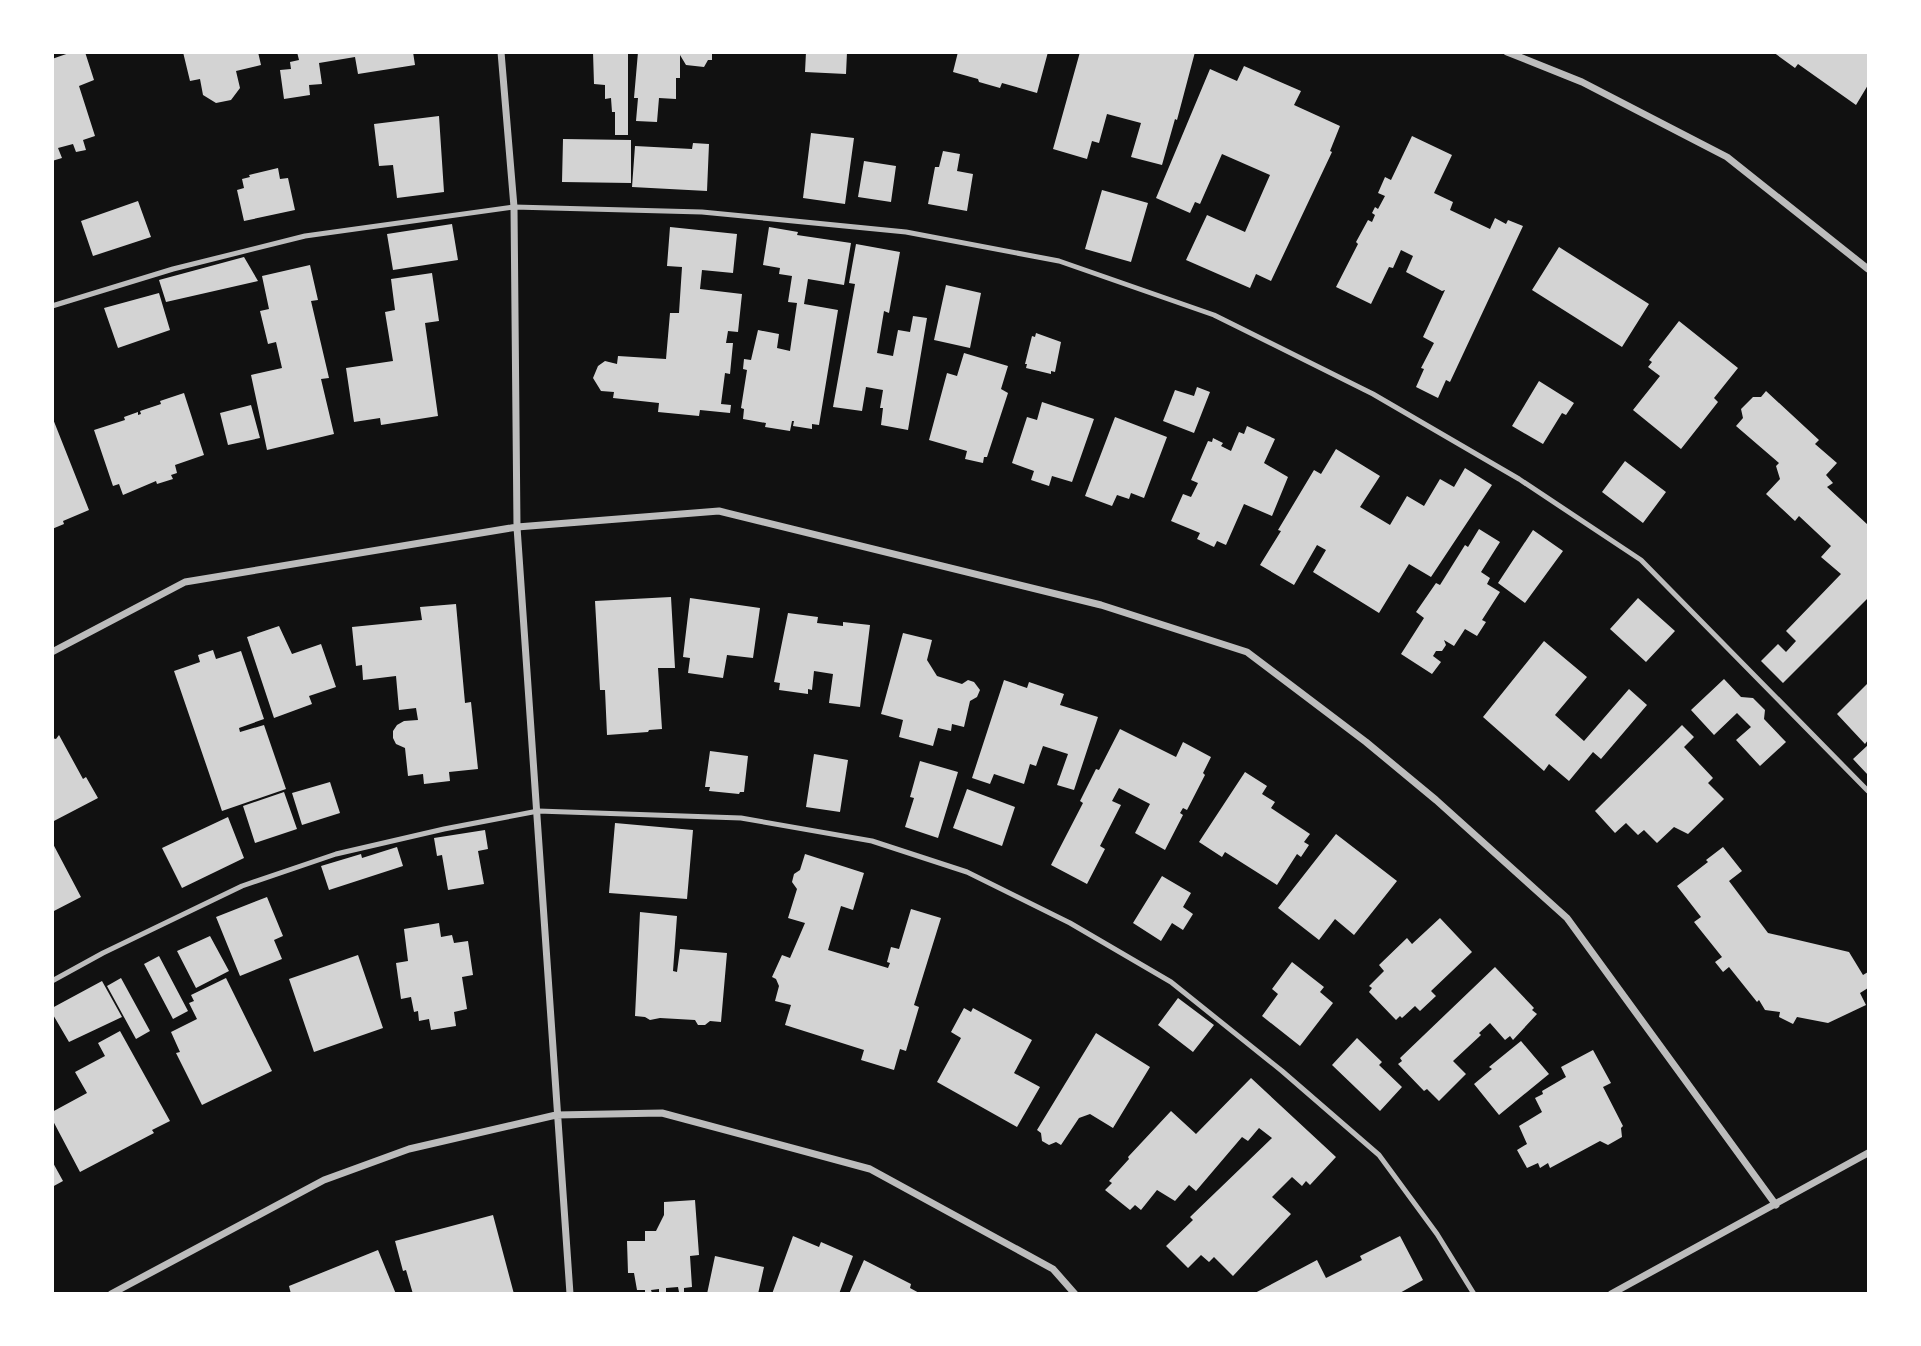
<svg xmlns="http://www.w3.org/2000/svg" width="1921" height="1346" viewBox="0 0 1921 1346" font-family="'Nunito Sans',sans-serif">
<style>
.building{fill:#d3d3d3}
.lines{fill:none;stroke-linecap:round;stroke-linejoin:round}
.service{stroke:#bcbcbc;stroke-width:5}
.minor{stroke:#bcbcbc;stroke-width:7}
</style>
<rect width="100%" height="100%" fill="#111"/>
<!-- building -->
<path class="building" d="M72,52h13l9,28 -15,6 16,50 -12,4 3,10 -10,2 -3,-8 -15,4 4,10 -10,3v-102z
M183,52h75l3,13 -25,6 4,17 -9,12 -15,3 -13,-8 -3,-16 -10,2z
M297,52h116l2,13 -57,9 -3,-17 -36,6 3,21 -13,1 1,10 -26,4 -4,-29 11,-1 -1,-7 9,-2z
M593,52h35v83h-13v-23h-3l-1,-14 -6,1v-14l-11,-1z
M638,52h74v8h-4l-4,7 -18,-2 -6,-10v23h-4v21l-17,-1 -2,24 -21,-1 2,-23h-4z
M806,52h41l-1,22 -41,-2z
M958,52h90l-11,41 -35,-10 -2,5 -21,-6 -1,-3 -25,-7z
M1080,52h115l-18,68 -2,-1 -13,46 -31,-8 10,-34 -34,-9 -8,29 -7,-2 -5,18 -34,-10z
M1773,52h95v33l-12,20 -58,-41 -3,4z
M1244,66l57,25 -7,14 46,21 -10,25 2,1 -61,129 -15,-7 -6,14 -64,-28 21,-45 38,17 25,-57 -48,-21 -22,50 -5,-2 -5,11 -34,-15 54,-129 27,12z
M439,116l5,76 -47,6 -4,-33 -14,1 -5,-42z
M811,133l43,5 -9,66 -42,-6z
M1412,136l40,19 -18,38 19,9 -3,8 40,19 5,-11 11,6 2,-4 15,6 -73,156 -4,-2 -8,18 -22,-11 8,-18 -3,-1 13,-25 -11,-6 22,-47 -3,1 -36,-19 7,-16 -12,-6 -8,18 -4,-1 -18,37 -35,-17 22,-43 -2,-2 12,-22 4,2 3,-7 -3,-2 3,-6 3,2 7,-13 -7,-3 7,-16 6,3z
M563,139l68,1v43l-69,-1z
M693,143l16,1 -2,47 -75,-4 3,-41 57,3z
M943,151l17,3 -3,17 16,3 -6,37 -39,-7 7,-37h4z
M864,161l32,5 -5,36 -33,-5z
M278,168l2,11 8,-1 7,32 -51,11 -7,-31 7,-2 -2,-9 8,-2 -1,-2z
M1102,190l46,13 -17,59 -46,-13z
M138,201l13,36 -58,19 -12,-35z
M452,224l6,36 -65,10 -6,-36z
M670,227l67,7 -4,39 -31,-3 -2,19 42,5 -4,38 -10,-1 -2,12h7l-3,31 -5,-1 -4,31 10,1 -1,8 -30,-3 -1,6 -41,-4 1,-9 -46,-5 1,-6 -13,-1 -8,-13 5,-12 7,-5 12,3 1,-8 48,3 4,-46h9l3,-46 -15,-1z
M769,227l29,5 -1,3 54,8 -7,42 -36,-6 -4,25 34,6 -19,115 -7,-1v5l-19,-3 1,-5h-2l-2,10 -25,-4 1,-4 -23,-4 1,-10 -3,-1 6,-38 -4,-1 1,-10 7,1 7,-30 21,4 -2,14 13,3 7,-48 -9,-1 4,-26 -13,-2 1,-6 -17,-3z
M856,244l44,8 -11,61 -5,-2 -7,42 16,3 5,-26 12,2 3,-16 14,2 -19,112 -27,-5 2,-17h-3l3,-18 -17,-3 -4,24 -29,-4 22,-123 -6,-1z
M1559,247l90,57 -27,43 -90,-57z
M244,257l14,24 -92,21 -7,-22z
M310,265l8,35 -7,1 18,77 -8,1 13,55 -67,16 -16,-75 31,-7 -6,-26 -8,2 -8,-33 9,-2 -7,-33z
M432,273l7,48 -14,2 13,93 -57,9 -1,-7 -26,4 -8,-54 47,-7 -8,-49 10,-2 -4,-31z
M946,285l35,8 -11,55 -36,-8z
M159,293l11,37 -52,18 -14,-40z
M1679,321l59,47 -24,30 4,4 -37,47 -48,-39 27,-34 -12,-9 4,-5 -3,-2z
M1036,333l25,9 -6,30 -4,-1v3l-25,-6 1,-4h-2l7,-28 3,1z
M964,353l44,13 -7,23 7,4 -21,64h-3l-1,6 -18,-4 2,-8 -38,-11 18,-67 10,3z
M1539,381l35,22 -8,12 -4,-2 -19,31 -31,-18z
M1197,387l13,5 -16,41 -31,-12 12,-31 19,6z
M1766,391l53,49 -4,4 22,19 -11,12 7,8 -6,4 41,38v73l-85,85 -22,-22 17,-17 8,8 10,-11 -10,-10 55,-57 -20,-17 10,-11 -32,-30 -4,5 -29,-27 14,-15 -4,-13 3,-3 -43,-37 7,-8 -2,-9 12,-12h8z
M184,393l20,62 -29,10 2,8 -6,2 2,4 -16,5 -1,-3 -33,14 -4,-11 -6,2 -19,-56 31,-10 -1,-3 14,-5v3l3,-1 -1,-3 21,-7 -1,-3z
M1042,402l52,17 -22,63 -20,-6 -3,10 -18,-6 3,-9 -22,-8 15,-46 10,3z
M251,405l9,33 -32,7 -8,-32z
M1115,417l52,20 -23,61 -13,-5 -2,6 -12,-4 -5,11 -27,-10z
M53,419l36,91 -26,11 1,3 -12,5z
M1247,426l28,13 -11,24 24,14 -16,39 -28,-12 -18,41 -9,-4 -3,6 -17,-8 3,-6 -29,-12 12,-27 8,3 7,-14 -7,-3 17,-39 4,1 1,-4 10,5 -2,3 10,5 8,-19 5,2z
M1336,449l44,27 -20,31 30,18 17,-29 17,10 16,-27 14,8 11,-19 27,17 -61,92 -22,-13 -30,49 -66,-41 13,-22 -9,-5 -23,40 -34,-20 21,-34 -3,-1 36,-60 7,4z
M1625,461l41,31 -23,31 -41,-31z
M1479,529l21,13 -19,30 9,6 -3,6 13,8 -18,28 4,2 -9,14 -12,-7 -11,17 -10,-6 2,5 -4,6h-6l-3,5 8,6 -9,12 -31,-20 23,-36 -8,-6 20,-29 4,2 25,-40 3,2z
M1533,530l30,21 -38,52 -27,-20z
M671,597l4,71h-17l4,61 -13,1 -1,2 -41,3 -2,-45h-5l-5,-89z
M690,598l70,10 -7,50 -26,-3 -4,23 -35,-5 2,-15 -7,-1z
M1638,598l37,33 -29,31 -36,-33z
M456,604l9,99 6,-1 7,67 -29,3 1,9 -26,3 -1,-10 -15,2 -3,-28 -9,-4 -3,-6v-7l4,-6 7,-4 14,-1 -2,-12 -17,2 -3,-34 -33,4 -1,-15 -6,1 -4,-39 70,-7 -2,-13z
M788,613l30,4 -1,6 26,3v-4l27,3 -10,82 -31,-4 4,-29 -19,-3 -2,19 -4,-1v5l-29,-4 1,-7 -6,-1z
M279,626l13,28 29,-10 15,43 -27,9 3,8 -38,14 -27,-81z
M903,633l29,7 -5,20 10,16 25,8 6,-4 6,2 6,8 -3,7 -7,4 -6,26 -12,-3 -1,7 -13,-3 -5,18 -34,-9 4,-17 -22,-6z
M1544,641l43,36 -32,38 29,26 45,-52 18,16 -46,54 -8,-7 -24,29 -20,-17 -5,7 -61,-54z
M213,650l3,9 25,-8 23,68 -25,9 1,4 24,-7 22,64 -64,22 -48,-140 26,-9 -2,-7z
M1724,679l17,18 12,1 12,12 -1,9 22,23 -26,24 -24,-26 15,-13 -14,-14 -23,22 -23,-25z
M1004,680l23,8 2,-6 35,12 -4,11 38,12 -24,73 -17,-5 11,-31 -25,-8 -7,20 -6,-2 -6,20 -30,-10 -4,10 -18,-6z
M1868,683v57l-3,4 -28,-30z
M1682,725l12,12 -10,10 29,31 -5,5 16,16 -36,35 -14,-7 -17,16 -13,-13 -6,5 -12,-12 -11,10 -20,-22z
M1120,729l56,28 7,-15 28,15 -8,16 2,2 -18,35 -4,-2 -3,5 3,2 -18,35 -30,-17 15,-29 -31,-16 -7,13 9,4 -21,41 5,3 -18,35 -36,-19 32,-62 -3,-2 16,-32 3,1z
M59,735l24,44 3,-2 12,21 -46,24v-84l4,1z
M1868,745v30l-15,-16z
M710,751l38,5 -4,36h-4l-1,2 -30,-3 1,-4h-5z
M814,754l34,6 -8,52 -34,-5z
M920,761l38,11 -20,66 -33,-11 9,-29 -4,-1z
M1245,772l22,14 -5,8 13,8 -4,6 39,26 -6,8 5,3 -8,12 -4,-3 -20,31 -52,-33 -3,5 -23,-15z
M330,782l10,31 -38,12 -10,-32z
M967,789l48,18 -13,39 -49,-18z
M284,792l13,37 -42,14 -12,-37z
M228,817l16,41 -62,30 -20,-40z
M615,823l78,7 -6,69 -78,-6z
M485,830l3,19 -10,2 6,33 -36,6 -6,-35 -5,1 -3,-18z
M1336,834l61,47 -43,54 -19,-16 -16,21 -41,-32z
M52,842l29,55 -29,15z
M397,847l6,19 -74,24 -8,-24 40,-12 1,4z
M1723,847l19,24 -13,10 39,52 81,19 14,23 5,-3v16l-8,5 6,12 -38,18 -31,-6 -4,7 -14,-7 1,-5 -15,-2 -6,-10 -2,2 -28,-35 -6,5 -8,-10 7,-5 -28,-35 7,-5 -24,-31 31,-24 -2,-2z
M805,854l59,19 -11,37 -12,-4 -13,44 60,18 2,-5 -3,-1 4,-15 8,2 12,-40 30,9 -27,87 5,2 -13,44 -6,-2 -6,21 -33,-10 3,-10 -79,-25 6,-20 -16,-4 4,-15 -3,-7 -4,-2 10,-22 8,3 15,-35 -17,-5 9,-29 -5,-7 2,-8 6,-4z
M1162,876l29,17 -8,14 10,7 -10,16 -11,-7 -11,18 -28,-18z
M267,897l16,39 -9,4 8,19 -42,17 -24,-59z
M640,912l37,4 -4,55 4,1 3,-23 47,4 -6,69 -11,-1 -5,4h-7l-3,-5 -35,-2 -10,2 -5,-3 -10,-1z
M1440,918l32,34 -41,39 5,5 -16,15 -5,-5 -13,12 -2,-2 -4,4 -27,-28 3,-4 -3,-2 15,-15 -5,-6 28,-27 5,6z
M439,923l2,14 11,-2 2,8 14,-2 5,34 -11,2 5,32 -13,3 2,14 -25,4 -2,-11 -10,2 -1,-10 -4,1 -3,-15 -10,2 -5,-36 12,-2 -4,-32z
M210,936l19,35 -33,17 -19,-37z
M358,955l25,73 -69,24 -25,-73z
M159,956l29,55 -15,8 -29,-55z
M1292,962l32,25 -4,5 13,11 -33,43 -38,-30 16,-22 -6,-5z
M1495,967l39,41 -2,2 5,4 -24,26 -3,-4 -5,4 -15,-17 -11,10 2,2 -28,26 13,13 -27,27 -12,-12 -3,2 -26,-27 4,-3 -2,-3z
M121,978l29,53 -14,8 -29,-53z
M226,978l46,93 -70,34 -26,-52 4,-1 -9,-20 26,-13 -8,-16 5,-2 -3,-6z
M102,981l20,36 -53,25 -17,-29v-5z
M1178,998l36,27 -21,27 -35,-27z
M964,1008l7,4 2,-4 59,32 -18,33 26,14 -23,40 -80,-45 24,-44 -10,-6z
M120,1031l50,90 -18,9 2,3 -74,39 -28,-53v-7l35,-19 -12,-21 30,-16 -7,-13z
M1096,1033l54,34 -37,61 -23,-14 -11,4 -18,27 -5,-3 -7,3 -7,-4 -1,-8 -4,-3z
M1357,1038l25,24 -3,3 23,22 -22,24 -48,-46z
M1521,1041l28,33 -50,41 -25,-31 18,-15 -3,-2z
M1593,1050l18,33 -8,4 20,39 -2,2 1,9 -14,8 -8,-4 -50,27 -2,-5 -8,5 -2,-5 -11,5 -10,-18 10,-6 -8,-18 23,-14 -7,-14 8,-4 -1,-3 24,-14 -5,-10z
M1251,1078l85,79 -26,28 -4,-4 -4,5 -10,-9 -20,20 19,17 -58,62 -19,-19 -5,5 -8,-7 -13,13 -22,-22 27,-26 -3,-3 82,-79 -13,-10 -11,13 -6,-4 -46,54 -7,-6 -14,16 -18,-11 -16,20 -6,-5 -5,5 -25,-20 7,-7 -3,-2 20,-22 -1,-2 43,-46 25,23z
M52,1161l11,20 -11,6z
M695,1200l4,55 -9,1 2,31 -8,1v4h-5l-1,-5 -12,1v4h-7v-3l-8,1 1,3 -7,1v-4h-8l-3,-17h-6l-1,-32h18v-10h11l8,-16v-13z
M493,1215l21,79h-101l-7,-24 -3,1 -8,-30z
M793,1236l26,11 2,-5 32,14 -14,38h-67z
M1400,1236l23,44 -25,14h-145l64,-34 9,18 36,-18 -2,-4z
M378,1250l18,44h-105l-2,-8z
M715,1256l49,11 -6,27h-51z
M864,1260l47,24 -1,4 11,6h-72z"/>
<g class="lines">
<!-- service -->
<path class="service" d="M52,306l121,-37 132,-33 209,-29 188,5 204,20 153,29 155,54 159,79 146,85 122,81 227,231
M52,981l51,-28 139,-67 94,-32 108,-25 94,-18 203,7 131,23 95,31 103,51 101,59 111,89 97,84 58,79 37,60"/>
<!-- minor -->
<path class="minor" d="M501,52l13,155 3,320 53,767
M1507,52l75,30 145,75 141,112
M52,652l133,-70 332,-55 202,-16 382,94 146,47 119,90 70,58 131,118 209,287
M111,1294l213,-114 85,-31 147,-34 106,-2 208,56 183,100 22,25
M1611,1294l257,-141"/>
</g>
<!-- border -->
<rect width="1921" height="1346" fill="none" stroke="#ffffff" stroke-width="108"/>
</svg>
